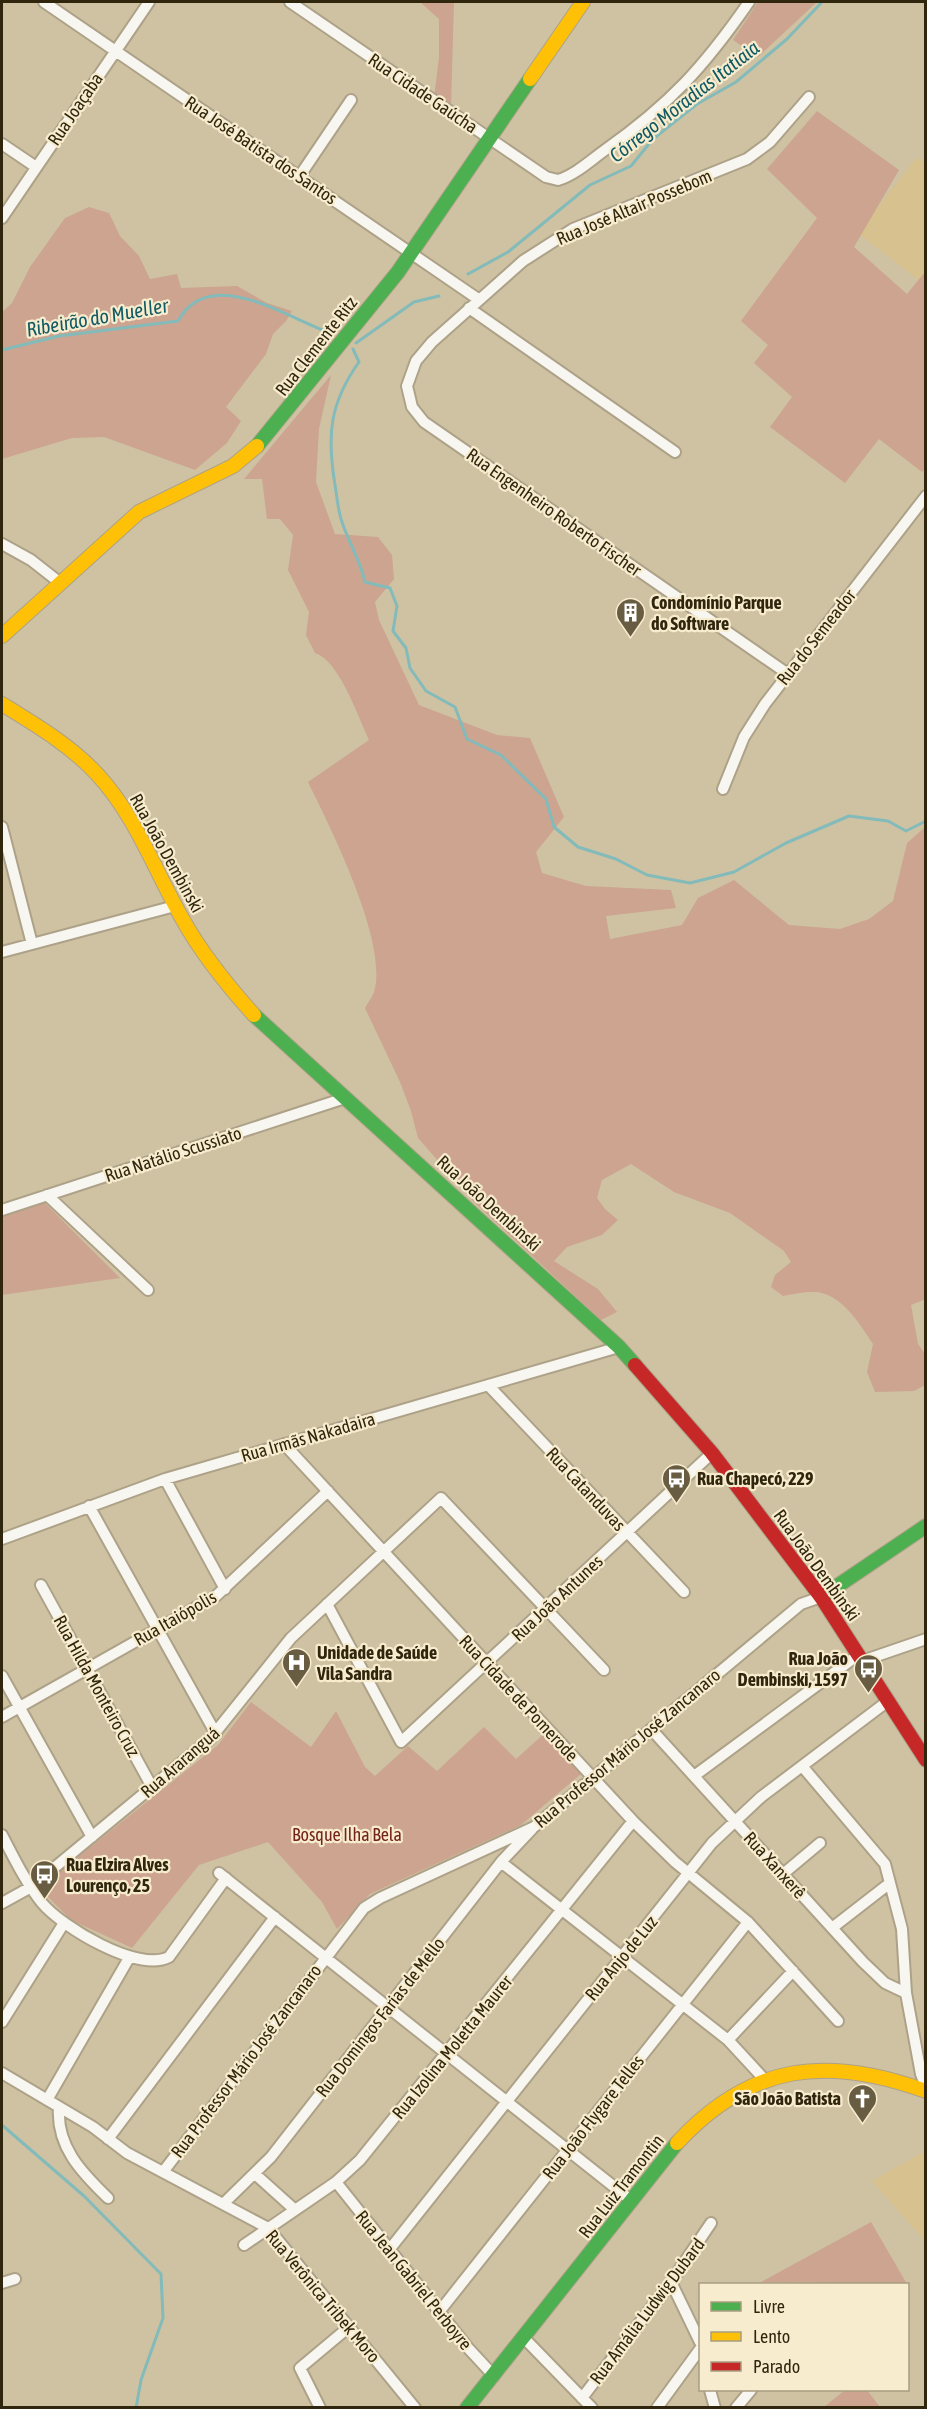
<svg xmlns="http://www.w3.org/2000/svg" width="927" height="2409" viewBox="0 0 927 2409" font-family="'Asap Condensed',sans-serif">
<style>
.built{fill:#d7c18e}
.green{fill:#cca490}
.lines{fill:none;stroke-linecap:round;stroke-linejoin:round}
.stream{stroke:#83baba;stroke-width:3}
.street-casing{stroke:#ada288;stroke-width:14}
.fast-casing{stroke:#ada288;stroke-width:16}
.slow-casing{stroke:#ada288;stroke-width:16}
.jam-casing{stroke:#ada288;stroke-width:16}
.street{stroke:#f8f6f1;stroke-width:10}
.fast{stroke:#4caf50;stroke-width:14}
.slow{stroke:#ffc107;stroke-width:14}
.jam{stroke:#c62828;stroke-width:14}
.labels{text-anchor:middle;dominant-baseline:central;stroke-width:4.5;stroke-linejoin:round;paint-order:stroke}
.street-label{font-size:18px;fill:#30260e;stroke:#f8ecce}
.poi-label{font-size:18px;font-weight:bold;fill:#30260e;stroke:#f8ecce;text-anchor:start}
.park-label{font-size:18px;fill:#73221d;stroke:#f8ecce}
.water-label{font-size:20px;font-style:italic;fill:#105a63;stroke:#f8ecce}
</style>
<rect width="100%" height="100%" fill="#cfc2a2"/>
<!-- built -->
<path class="built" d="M917,157l8,6v122l-67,-52z
M925,2151v90l-53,-60z"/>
<!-- green -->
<path class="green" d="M420,2h34l-3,104 -17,-9 5,-39v-39z
M758,2h59l-59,55 -25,-17z
M817,111l82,59 -45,77 53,47 18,-22 1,196 -4,4 -43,-33 -34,44 -75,-56 22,-30 -38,-34 14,-18 -27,-24 76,-103 -50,-49z
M89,207l20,6 11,23 19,20 11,23 27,-5 4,14 56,-2 30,17 25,8 -6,10 -13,13 -7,20 -40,53 15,14 -14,22 -32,27 -91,-33 -32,1 -70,21v-147l10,-9 18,-36 35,-49z
M331,375l-12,54 -3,53 19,52 43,3 14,18 2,24 -19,23 4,18 40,85 78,30 33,3 34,79 -28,35 6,21 44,13 85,4 5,18 -70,8 4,23 72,-14 16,-27 36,-18 55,45 51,4 29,-10 24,-18 14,-58 18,-16 1,472 -15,6 7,39 7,10v31l-11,6 -39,1 -8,-20 6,-28c-14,-21 -33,-53 -61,-52 -9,0 -19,2 -29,4l-12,-9 4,-12 16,-13 -7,-11 -54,-38 -56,-21 -43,-28 -29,16 -5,18 8,11 13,11 -16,15 -35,12 -13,14 44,28 19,23 -16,8 -127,-118 -56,-64 -7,-27 -11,-29 -35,-74c3,-5 7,-11 9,-16 15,-49 -44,-165 -66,-210l61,-42c-11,-23 -30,-80 -54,-87l-9,-18 3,-23 -21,-42 5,-35 -13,-16h-13l-5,-40h-18z
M44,1202l76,76 -118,17v-79z
M251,1702l60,45 25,-36 29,56 10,9 33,-30 29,25 47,-44 32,32 30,-27 35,42 -60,51 -151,69 -33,35 -15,-27 -54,-60 -69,23 -67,83 -61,-28 -32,-32 179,-143z
M871,2222l36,62 -146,-2z
M845,2390h22l13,17h-56z"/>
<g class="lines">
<!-- stream -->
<path class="stream" d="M468,274l40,-22 82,-67 41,-19 22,-27 44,-35 39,-22 51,-43 35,-37
M356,343l58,-41 25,-6
M353,349l6,13c-30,42 -32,74 -24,123 2,12 3,26 7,37 7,21 18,38 23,60l25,6 7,18 -4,25 13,17 4,20 16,23 29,16 12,32 34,16 45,44 8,28 24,20 38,12 31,16 43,8 44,-11 52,-29 63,-27 39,5 18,10 20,-10
M2,350l57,-14 119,-15c30,-56 105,-6 147,10
M2,2125l82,71 77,78 2,44 -22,62 -5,28"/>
<defs>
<path id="street" d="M44,2l434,297
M290,2l256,175 12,3c17,-5 33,-20 47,-30 65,-46 99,-83 144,-148
M2,144l34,23
M299,177l52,-77
M2,218l147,-216
M469,308l206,144
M2,544l29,16 28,22
M788,674l-364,-252 -12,-15 -5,-21 9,-25 16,-19 91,-81 50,-32 174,-70 23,-17 39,-45
M723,789l21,-52 21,-33 161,-208
M2,827l30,117
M2,952l173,-46
M47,1195l101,95
M2,1210l343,-112
M488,1385l196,207
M284,1444l349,377 42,41 73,60 90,99
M165,1479l60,110
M89,1506l127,228
M2,1539l163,-60 454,-132
M41,1585l111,202
M327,1604l74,138 311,-289
M862,1661l64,-22
M2,1676l90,161
M2,1717l214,-121 112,-105
M651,1729l212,233 22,21 21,10
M802,1766l83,98 17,65 4,64 15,81 5,13
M694,1776l164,-121
M2,1835c12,23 24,48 40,68 20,24 96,70 127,54l57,-79
M501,1862l227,178 37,40
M219,1873l413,328
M783,1874l37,-31
M2,1903l29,-16 179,-148 81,-101 150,-140 163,172
M832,1928l58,-45
M2,2022l62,-99
M728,2040l65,-69
M2,2073l91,54 34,26 141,75 147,180
M47,2100l82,-142
M59,2107c-3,39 22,65 49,91
M108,2139l167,-222
M163,2172l201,-264 16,-10 154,-71 267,-223 20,-7
M255,2174l40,36
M336,2182l133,167 25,27
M223,2204l48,-47 230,-295 31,-33
M244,2245l92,-63 24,-22 273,-339
M389,2250l323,-407 49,-46 127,-96
M671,2282l29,60
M2,2283l13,-4
M439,2312l309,-390
M524,2338l68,70
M710,2390l5,18
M582,2398l89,-116 40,-59
M320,2408l-20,-40 49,-41
M657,2408l43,-59
M736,2408l15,-18"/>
<path id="fast" d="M257,446l141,-174 132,-193
M254,1015l365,332 16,18
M821,1597l105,-71
M467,2408l210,-265"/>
<path id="slow" d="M530,79l53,-77
M2,636l137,-124 94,-46 24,-20
M2,704c34,21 68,41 95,70 39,42 58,97 86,146 19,34 44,65 71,95
M677,2143c74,-80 150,-88 249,-52"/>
<path id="jam" d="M635,1365l77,88 109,144 105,163"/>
</defs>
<!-- street casing -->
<use href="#street" class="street-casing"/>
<!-- fast casing -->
<use href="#fast" class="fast-casing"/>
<!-- slow casing -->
<use href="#slow" class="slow-casing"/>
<!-- jam casing -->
<use href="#jam" class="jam-casing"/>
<!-- street -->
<use href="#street" class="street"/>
<!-- fast -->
<use href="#fast" class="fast"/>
<!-- slow -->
<use href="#slow" class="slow"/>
<!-- jam -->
<use href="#jam" class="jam"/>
</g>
<!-- icons -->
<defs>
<symbol id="building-pin" viewBox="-11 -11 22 30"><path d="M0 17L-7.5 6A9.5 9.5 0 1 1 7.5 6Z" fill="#685d42" stroke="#f8ecce"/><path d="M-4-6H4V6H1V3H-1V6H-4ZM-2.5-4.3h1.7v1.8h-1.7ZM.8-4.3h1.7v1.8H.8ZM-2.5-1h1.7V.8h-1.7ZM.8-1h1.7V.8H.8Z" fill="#fff"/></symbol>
<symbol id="bus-pin" viewBox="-11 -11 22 30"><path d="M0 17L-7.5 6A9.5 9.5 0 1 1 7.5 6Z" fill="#685d42" stroke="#f8ecce"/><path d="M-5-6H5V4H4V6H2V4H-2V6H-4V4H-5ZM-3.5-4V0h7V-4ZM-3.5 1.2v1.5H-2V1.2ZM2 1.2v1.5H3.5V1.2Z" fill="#fff"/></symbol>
<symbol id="hospital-pin" viewBox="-11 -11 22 30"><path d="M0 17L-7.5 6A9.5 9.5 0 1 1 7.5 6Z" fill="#685d42" stroke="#f8ecce"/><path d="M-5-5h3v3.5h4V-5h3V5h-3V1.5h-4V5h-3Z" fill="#fff"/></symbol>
<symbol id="church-pin" viewBox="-11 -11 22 30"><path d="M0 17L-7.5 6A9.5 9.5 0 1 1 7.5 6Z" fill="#685d42" stroke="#f8ecce"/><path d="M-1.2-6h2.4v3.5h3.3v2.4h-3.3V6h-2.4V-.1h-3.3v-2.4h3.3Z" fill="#fff"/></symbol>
</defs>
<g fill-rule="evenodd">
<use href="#building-pin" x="614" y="596" width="33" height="45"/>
<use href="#bus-pin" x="660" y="1462" width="33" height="45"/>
<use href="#hospital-pin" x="280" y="1646" width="33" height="45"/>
<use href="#bus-pin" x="852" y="1652" width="33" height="45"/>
<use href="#bus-pin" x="28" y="1858" width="33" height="45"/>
<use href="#church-pin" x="846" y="2082" width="33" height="45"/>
</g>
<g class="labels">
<!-- street labels -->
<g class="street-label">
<text transform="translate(423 93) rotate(34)">Rua Cidade Gaúcha</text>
<text transform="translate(75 109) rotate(-56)">Rua Joaçaba</text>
<text transform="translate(261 150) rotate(34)">Rua José Batista dos Santos</text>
<text transform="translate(634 207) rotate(-23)">Rua José Altair Possebom</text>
<text transform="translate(316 346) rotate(-52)">Rua Clemente Ritz</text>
<text transform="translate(554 512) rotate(35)">Rua Engenheiro Roberto Fischer</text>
<text transform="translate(816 637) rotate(-52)">Rua do Semeador</text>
<text transform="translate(167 853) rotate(61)">Rua João Dembinski</text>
<text transform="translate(173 1154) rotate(-18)">Rua Natálio Scussiato</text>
<text transform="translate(489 1203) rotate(42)">Rua João Dembinski</text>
<text transform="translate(308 1437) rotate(-16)">Rua Irmãs Nakadaira</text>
<text transform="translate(586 1489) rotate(47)">Rua Catanduvas</text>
<text transform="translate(817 1565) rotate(54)">Rua João Dembinski</text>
<text transform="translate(557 1598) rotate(-43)">Rua João Antunes</text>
<text transform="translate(175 1618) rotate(-30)">Rua Itaiópolis</text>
<text transform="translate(97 1686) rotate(61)">Rua Hilda Monteiro Cruz</text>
<text transform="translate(519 1698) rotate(47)">Rua Cidade de Pomerode</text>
<text transform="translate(627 1748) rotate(-40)">Rua Professor Mário José Zancanaro</text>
<text transform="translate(180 1762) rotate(-41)">Rua Araranguá</text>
<text transform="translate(775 1865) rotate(48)">Rua Xanxerê</text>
<text transform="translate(621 1958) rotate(-51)">Rua Anjo de Luz</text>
<text transform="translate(380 2017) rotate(-52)">Rua Domingos Farias de Mello</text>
<text transform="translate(452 2047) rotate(-51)">Rua Izolina Moletta Maurer</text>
<text transform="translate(246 2061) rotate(-53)">Rua Professor Mário José Zancanaro</text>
<text transform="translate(593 2117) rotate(-52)">Rua João Flygare Telles</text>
<text transform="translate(621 2186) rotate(-52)">Rua Luiz Tramontin</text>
<text transform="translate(414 2280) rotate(51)">Rua Jean Gabriel Perboyre</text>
<text transform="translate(323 2296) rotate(50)">Rua Verônica Tribek Moro</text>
<text transform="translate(647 2311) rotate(-53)">Rua Amália Ludwig Dubard</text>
</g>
<!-- poi labels -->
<g class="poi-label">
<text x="651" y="602">Condomínio Parque<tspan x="651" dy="21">do Software</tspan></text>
<text x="697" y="1478">Rua Chapecó, 229</text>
<text x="317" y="1652">Unidade de Saúde<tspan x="317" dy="21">Vila Sandra</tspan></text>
<text x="848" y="1658" text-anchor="end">Rua João<tspan x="848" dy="21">Dembinski, 1597</tspan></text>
<text x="66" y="1864">Rua Elzira Alves<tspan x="66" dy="21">Lourenço, 25</tspan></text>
<text x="841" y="2098" text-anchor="end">São João Batista</text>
</g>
<!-- park labels -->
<g class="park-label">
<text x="347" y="1834">Bosque Ilha Bela</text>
</g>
<!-- water labels -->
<g class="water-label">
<text transform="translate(684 101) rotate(-38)">Córrego Moradias Itatiaia</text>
<text transform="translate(97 317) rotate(-10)">Ribeirão do Mueller</text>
</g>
</g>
<!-- border -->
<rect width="927" height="2409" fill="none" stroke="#30260e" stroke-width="6"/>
<!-- legend -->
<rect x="699" y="2283" width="210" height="108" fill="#f8ecce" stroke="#a89d81" stroke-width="1.5"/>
<rect x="711" y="2302" width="30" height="9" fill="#4caf50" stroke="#a89d81" stroke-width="1.5"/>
<text x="753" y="2313" font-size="18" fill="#30260e">Livre</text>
<rect x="711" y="2332" width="30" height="9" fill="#ffc107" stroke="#a89d81" stroke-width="1.5"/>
<text x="753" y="2343" font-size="18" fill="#30260e">Lento</text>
<rect x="711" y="2362" width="30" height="9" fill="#c62828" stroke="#a89d81" stroke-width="1.5"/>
<text x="753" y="2373" font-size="18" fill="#30260e">Parado</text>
</svg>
